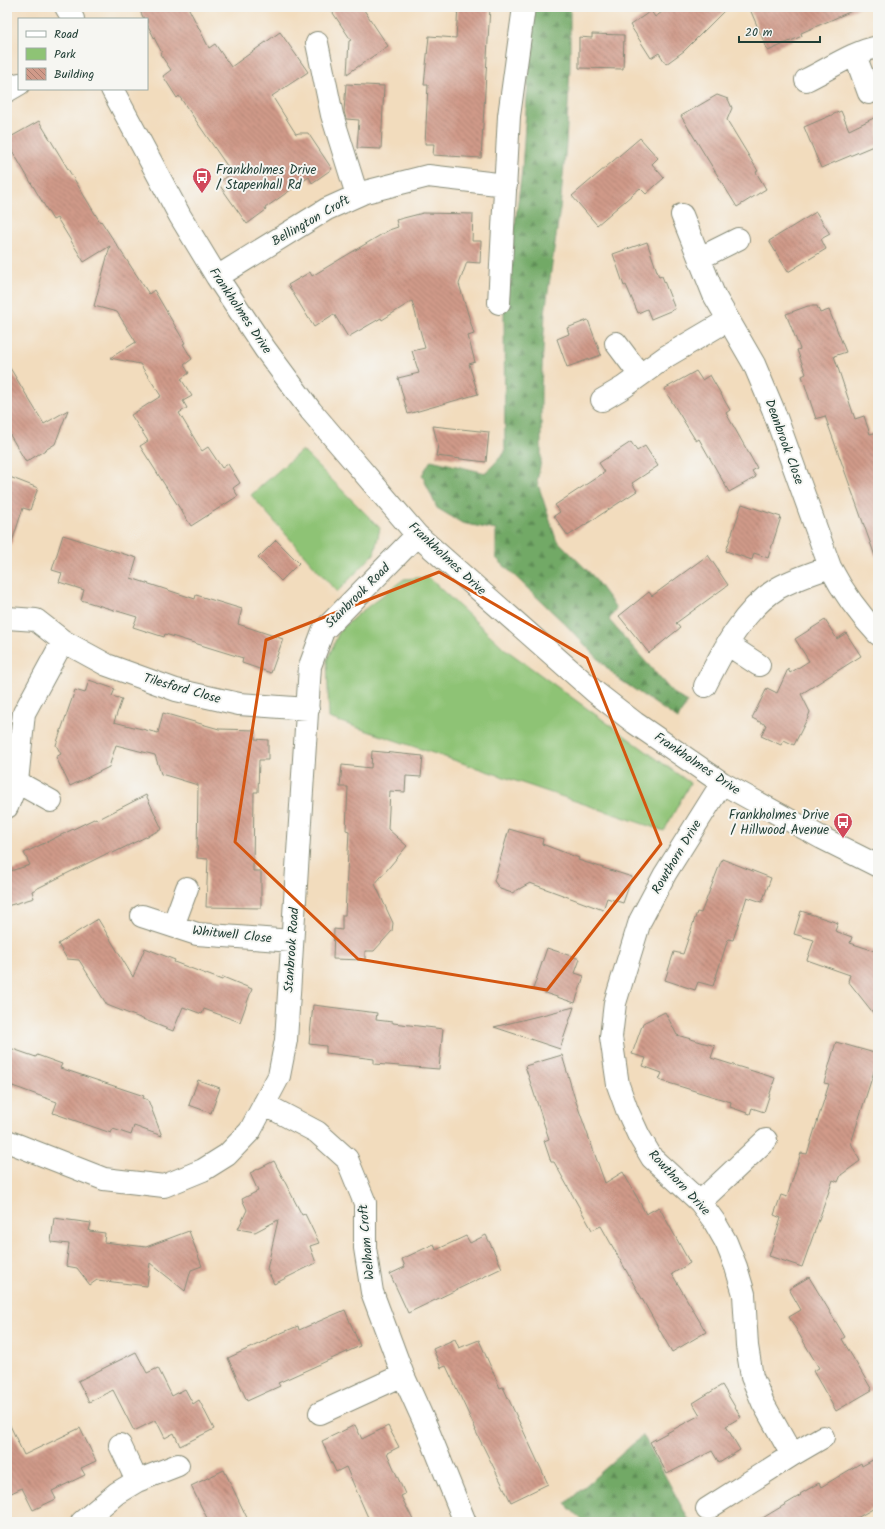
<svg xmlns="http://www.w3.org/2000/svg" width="885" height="1529" viewBox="0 0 885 1529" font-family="Kalam,sans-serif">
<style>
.green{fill:#8ec375;stroke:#568054}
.forest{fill:url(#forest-firs);stroke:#48734d}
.building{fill:url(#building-back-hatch)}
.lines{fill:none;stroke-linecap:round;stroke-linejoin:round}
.minor-casing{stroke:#888c78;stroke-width:24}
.minor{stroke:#fff;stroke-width:22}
.marked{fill:none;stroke:#d45610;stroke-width:3;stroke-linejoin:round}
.labels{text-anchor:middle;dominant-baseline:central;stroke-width:4;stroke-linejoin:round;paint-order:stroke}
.poi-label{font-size:13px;fill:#1f3d34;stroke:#f6f6f2;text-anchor:start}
.street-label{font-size:13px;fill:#1f3d34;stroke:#f6f6f2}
</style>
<defs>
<pattern id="forest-firs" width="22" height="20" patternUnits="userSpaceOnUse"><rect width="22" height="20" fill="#72a966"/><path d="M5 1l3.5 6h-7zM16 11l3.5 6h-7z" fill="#5d8b55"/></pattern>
<pattern id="building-back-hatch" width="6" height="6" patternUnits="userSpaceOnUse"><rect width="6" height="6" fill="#d09a89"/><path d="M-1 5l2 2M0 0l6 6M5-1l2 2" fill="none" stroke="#a87f71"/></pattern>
</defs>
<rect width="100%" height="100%" fill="#f6f6f2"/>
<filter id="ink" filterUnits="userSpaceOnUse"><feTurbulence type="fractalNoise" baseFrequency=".025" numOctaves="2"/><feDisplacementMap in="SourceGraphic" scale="8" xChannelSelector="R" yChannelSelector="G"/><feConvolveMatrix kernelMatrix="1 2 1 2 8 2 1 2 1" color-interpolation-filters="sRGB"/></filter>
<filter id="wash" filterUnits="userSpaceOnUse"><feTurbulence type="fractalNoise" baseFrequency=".012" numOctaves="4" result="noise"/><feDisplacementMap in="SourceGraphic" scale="16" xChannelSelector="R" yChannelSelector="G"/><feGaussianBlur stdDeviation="0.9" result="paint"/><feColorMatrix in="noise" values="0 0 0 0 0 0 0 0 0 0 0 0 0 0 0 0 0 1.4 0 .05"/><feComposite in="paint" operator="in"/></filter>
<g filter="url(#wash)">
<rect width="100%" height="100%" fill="#f2dcbd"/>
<!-- green -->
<path class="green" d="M302,450l78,78 -6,26 -37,38 -86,-97z
M428,577l77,72 185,134 -26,48 -335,-113 -2,-58 13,-30 17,-15 47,-36z"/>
<!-- forest -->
<path class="forest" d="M533,7h37v59l-4,78 -6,64 -15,105 -4,75v73l-4,20 19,58 36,36 24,33 -7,12 65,74 13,8 -9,17 -62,-42 -51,-53 -69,-66v-28l-34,-7 -25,-15 -15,-33 9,-15 55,13 19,-21 -1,-141 18,-141z
M643,1435l47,87h-106l-19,-18z"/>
<g id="blocks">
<!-- building -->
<path class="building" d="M138,7h50l21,41 6,-4 16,23 49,-35 28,40 -36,24 24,38 3,-1h9l24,36 -20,14 -3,-6 -44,31 1,2 -19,14 -29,-41 14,-10 -53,-77 -2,2 -14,-22 8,-6 -11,-16 2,-1 -15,-29v-5h-3z
M329,7h33l26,39 -41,28 2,-33 2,-1z
M458,7h32l-9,151 -48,-3 1,-11h-9l3,-59h-4l5,-49 27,2z
M669,7h59l-44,44 -18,13 -7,-11 -8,5 -21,-33 21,-14 4,6z
M749,7h112l-60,26 1,3 -34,15z
M592,34l32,1 -1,34 -44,-1v-31l13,1z
M346,84l38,2 -3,63 -24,-1 2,-28 -13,-1 -2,-7z
M717,95l11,4 4,9 -5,12 31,51 -2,1 10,17 -29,18 -56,-91z
M841,111l8,19 29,-14v28l-57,24 -17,-41z
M39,121l61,101 1,-1 48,73 5,-4 31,53 -2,1 9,15 -8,6 5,8 -8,6 11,17 -9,5 4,7 -8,5 23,38 6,-4 14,21 6,-4 12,19 -7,5 5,8 -47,30 -51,-80 8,-5 -17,-26 30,-19 -21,-32 -30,-6 26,-16 -19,-30 -23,-6 16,-60 -26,16 -27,-44 -4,2 -46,-78v-3z
M640,138l18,20 -6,6 12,14 -18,16 -6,-6 -43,37 -25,-29z
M816,212l14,22 -9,5 5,10 -38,23 -19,-31z
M423,213l50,1 -1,27h9l-1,22 -13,-1 -8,22 15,50 -6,2 7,26 -6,2 9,30 -70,20 -10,-36 21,-5 -7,-22 13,-3 -13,-47 -30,19 -1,-2 -33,19 -14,-23 -20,13 -26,-42 22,-13 2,4 77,-46 9,-3 -2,-7z
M647,242l12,35 3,-1 13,33 -24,10 -4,-10 -9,4 -12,-28 -2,1 -11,-32z
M808,306h9l3,7 9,-3 17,42 -12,4 21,63 9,-3 6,18 8,-2v124h-3l-50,-140 -9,3 -14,-43 4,-2 -9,-24 3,-1 -14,-35z
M588,320l13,35 -34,12 -10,-28 12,-5 -2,-6z
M7,363l37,61 24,-14 -13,34 -29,18 -19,-32z
M696,371l6,9 8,-5 20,35 -4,3 31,55 -5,3 4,6 -27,15 -30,-53 -3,2 -32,-52z
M433,426l56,6 -3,30 -50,-6 2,-11z
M631,442l6,9 8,-5 13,20 -26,17 5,8 -69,45 -14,-20 6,-4 -5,-7 50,-33 -6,-9z
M7,476l31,12 -8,22 -7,-2 -12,37 -4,-1z
M742,504l39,13 -13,41 -14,-5 -2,7 -26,-9z
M63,535l74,23 -6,20 64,21 1,-4 46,14 -4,15 45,15 -12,34 -29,-10 1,-5 -78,-24 -1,3 -31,-10 4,-10 -56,-17 3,-10 -25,-8 3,-9 -10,-3z
M276,540l23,23 -18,18 -23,-23z
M708,555l20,30 -52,38 4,5 -31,25 -30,-37 30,-24 3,4z
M825,620l12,19 9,-6 15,23 -60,38 9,18 -3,8 -1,1 -12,24 -10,-5 -3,5 -20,-9 5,-11 -14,-7 15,-30 10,5 11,-24 2,4 19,-12 -14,-22z
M89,680l26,9 -3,7 10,3 -8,23 44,11 5,-20 56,16 36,1v9l13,1v20h-9l-1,32h-4l-1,79h8v37l-55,-1 2,-48 -11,-1 1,-73 -37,-11 -6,-19 -39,-10 -7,22 -39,19 -14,-29 5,-3 -5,-9 19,-55 10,3z
M372,751l51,5 -2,21 -15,-1 -1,16 -15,-1 -2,38 19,17 -32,38 18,39 -1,8 -18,20h-9v9l-32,-1 1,-30 8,1v-15h3l4,-84 -3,-1 2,-43h-8l2,-22 29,3z
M146,795l16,34 -49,24 -1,-2 -80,40 2,7 -27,8v-34l23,-7 -6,-12 72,-35 1,2z
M509,829l34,10 -1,5 37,14 -1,2 54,17 -9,26 -16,-5 -4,12 -73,-27 -18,10 -12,-4 -6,-8z
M722,859l49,19 -9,24 -15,-5 -14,43 -5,-1 -15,47 -15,-4 -3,8 -30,-10 9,-28 9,2 14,-42 4,1z
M801,911l37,12 -3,8 17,6 -2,6 28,9v67l-30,-38 2,-6 -43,-15 7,-20 -20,-6z
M98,919l35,58 12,-29 30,12 -1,2 48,18 1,-3 29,12 -12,33 -36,-13 -2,5 -19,-7 -10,24 -66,-26 -28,-45 -12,-1 -9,-15z
M547,948l33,11 -5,14 9,3 -9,27 -42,-14z
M313,1005l64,8 -1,7 17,2v1l50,6 -4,40 -65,-5v-5l-48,-6v-7l-17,-2z
M574,1007l-14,42 -66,-22z
M665,1012l12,23 38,11 -4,12 64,20 -11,34 -12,-4 -2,6 -20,-7 1,-5 -72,-22 3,-7 -19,-7 3,-8 -14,-4 11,-31z
M836,1042l42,12v5l-27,84 9,18 -19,14 -3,7 -5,-2 -31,87 -33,-11 12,-38 -7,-3 7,-20 6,2 14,-44 6,1 22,-70 -5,-1z
M7,1047l29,10 1,-2 25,9 -2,4 84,28 -1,2 5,2 14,36 -28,-10 -3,9 -18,-6 -2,4 -58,-20 4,-11 -50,-18z
M562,1055l13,44 30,84 18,-11 23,42 13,-7 31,56 -18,11 34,58 -34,20 -71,-126 -9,4 -38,-68h-3l-7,-21 5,-2 -24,-73z
M198,1080l22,8 -9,25 -22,-8z
M274,1161l28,54 3,-1 14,29 -9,3 6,17 -42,21 -7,-15 11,-49 -23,12 -17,-3 9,-19 -5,-11 16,-8 -8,-18z
M54,1218l37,5 -2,8 16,2 -1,9 42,5 43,-16 13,35 -11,4 -6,21 -35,-28 -3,23 -50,-6 -7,5 -13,-17 -11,-2 3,-22 -18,-2z
M486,1235l16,33 -94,45 -18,-39 15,-7 -3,-8 32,-15 2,6 30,-14 4,7z
M809,1277l36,60 -3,2 30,51 -36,21 -23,-40 6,-3 -30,-51 12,-7 -12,-21z
M345,1310l15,36 -82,37 2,3 -33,15 -19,-43 39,-18v-1l31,-13 1,4z
M455,1339l4,9 20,-8 21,48 3,-1 45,97 -37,18 -36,-72h1l-30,-64 -5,2 -8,-19z
M136,1352l11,21 11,-5 14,28 13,-7 8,15 6,-4 15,29 -34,17 -6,-13 -9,5 -9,-18 -22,11 -21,-41 -24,12 -11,-21z
M722,1385l19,32 -15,9 14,24 -21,13 -7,-12 -45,23 -17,-32 50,-27 -7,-12z
M7,1419l17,36 56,-27 16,33 -15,7 4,7 -33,16 4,8 -23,11 -11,-22 -15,7z
M355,1425l7,14 26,-13 11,21 -12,6 18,41 -4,2 13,26h-44l-24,-55 -10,5 -14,-31z
M878,1457v49l-28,16h-94l45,-27 -1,-1 19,-11 2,4 40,-24 1,3z
M224,1470l25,52h-40l-18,-36z"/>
</g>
</g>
<g filter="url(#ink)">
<use href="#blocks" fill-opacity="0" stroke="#888c78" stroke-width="1"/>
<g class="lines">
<defs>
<path id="minor" d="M66,7l7,12
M317,43l15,72 25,80
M855,55l14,38
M806,80c21,-10 49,-29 72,-33
M112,89l68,127 37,61 48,72 46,62 106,124 178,157 40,31 87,60 100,55 56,28
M7,91l12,-7
M682,215l32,80 40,69 19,45 57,158c13,25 29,47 48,67
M700,258l38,-19
M217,277l110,-68 38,-17 63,-16 78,9
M499,303l10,-187 15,-109
M616,343l24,32
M602,400l22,-13 43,-31 61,-36
M7,618l29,2 27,21 44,24 69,25 63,14 69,5
M727,644l32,21
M705,686c18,-36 38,-76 73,-98 16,-9 35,-15 52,-21
M722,783l-57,91 -25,47 -25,82 -4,34 7,48 9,25 12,26 13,22 48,44 14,19 12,21 10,25 8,27 3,52 5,31 11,26 29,52
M51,801l-34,-19 7,-69 39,-72
M7,807l10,-25
M142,916l55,18 95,7
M173,926l14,-38
M264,1104l53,28 30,27 18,44v45l7,44 31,83 24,53 38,94
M7,1141l97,38 60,7 39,-16 24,-15 23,-24 29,-55 7,-36 24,-374 13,-35 94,-96
M700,1202l66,-62
M320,1413l83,-38
M137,1481l41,-16
M707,1509l85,-54 31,-18
M82,1522l35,-29 20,-12 -17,-36"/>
</defs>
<!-- minor casing -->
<use href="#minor" class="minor-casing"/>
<!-- minor -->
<use href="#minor" class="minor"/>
</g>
</g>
<!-- marked area -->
<path class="marked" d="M439,572l148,86 74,186 -114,146 -189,-31 -123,-117 31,-202z"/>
<!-- icons -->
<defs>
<symbol id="bus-pin" viewBox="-11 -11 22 30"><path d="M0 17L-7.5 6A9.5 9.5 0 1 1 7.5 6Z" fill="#d1495b" stroke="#f6f6f2"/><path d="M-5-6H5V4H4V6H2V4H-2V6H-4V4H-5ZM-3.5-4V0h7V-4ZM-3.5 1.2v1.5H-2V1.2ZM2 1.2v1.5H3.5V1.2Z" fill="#fff"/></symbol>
</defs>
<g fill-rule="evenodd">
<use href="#bus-pin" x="191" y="166" width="22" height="30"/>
<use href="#bus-pin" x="832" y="811" width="22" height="30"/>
</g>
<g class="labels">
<!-- poi labels -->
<g class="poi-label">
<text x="216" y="170">Frankholmes Drive<tspan x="216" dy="15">/ Stapenhall Rd</tspan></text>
<text x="829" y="815" text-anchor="end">Frankholmes Drive<tspan x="829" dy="15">/ Hillwood Avenue</tspan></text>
</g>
<!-- street labels -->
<g class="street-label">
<text transform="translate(311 221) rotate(-30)">Bellington Croft</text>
<text transform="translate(240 311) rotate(56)">Frankholmes Drive</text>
<text transform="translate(784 442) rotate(70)">Deanbrook Close</text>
<text transform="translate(447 559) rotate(43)">Frankholmes Drive</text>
<text transform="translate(358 596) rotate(-45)">Stanbrook Road</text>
<text transform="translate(182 689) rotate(16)">Tilesford Close</text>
<text transform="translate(697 764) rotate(34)">Frankholmes Drive</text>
<text transform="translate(677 857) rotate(-59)">Rowthorn Drive</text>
<text transform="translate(232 935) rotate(6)">Whitwell Close</text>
<text transform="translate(292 950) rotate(-86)">Stanbrook Road</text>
<text transform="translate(679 1183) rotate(47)">Rowthorn Drive</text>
<text transform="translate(367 1242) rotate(-95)">Welham Croft</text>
</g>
</g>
<!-- margin -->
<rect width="885" height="1529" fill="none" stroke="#f6f6f2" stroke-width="24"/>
<!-- legend -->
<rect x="18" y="18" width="130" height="72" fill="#f6f6f2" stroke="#a0aca6"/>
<rect x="26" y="31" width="20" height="6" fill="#ffffff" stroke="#a0aca6"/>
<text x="54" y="38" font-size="12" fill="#1f3d34">Road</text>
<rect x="26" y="48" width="20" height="12" fill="#8ec375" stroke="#a0aca6"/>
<text x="54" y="58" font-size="12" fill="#1f3d34">Park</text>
<rect x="26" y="68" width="20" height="12" fill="url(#building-back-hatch)" stroke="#a0aca6"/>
<text x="54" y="78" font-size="12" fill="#1f3d34">Building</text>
<!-- scale -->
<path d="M739 36v6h81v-6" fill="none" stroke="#1f3d34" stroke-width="2"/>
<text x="745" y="36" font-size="12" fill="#1f3d34" stroke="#f6f6f2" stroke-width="3" paint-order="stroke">20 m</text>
</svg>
